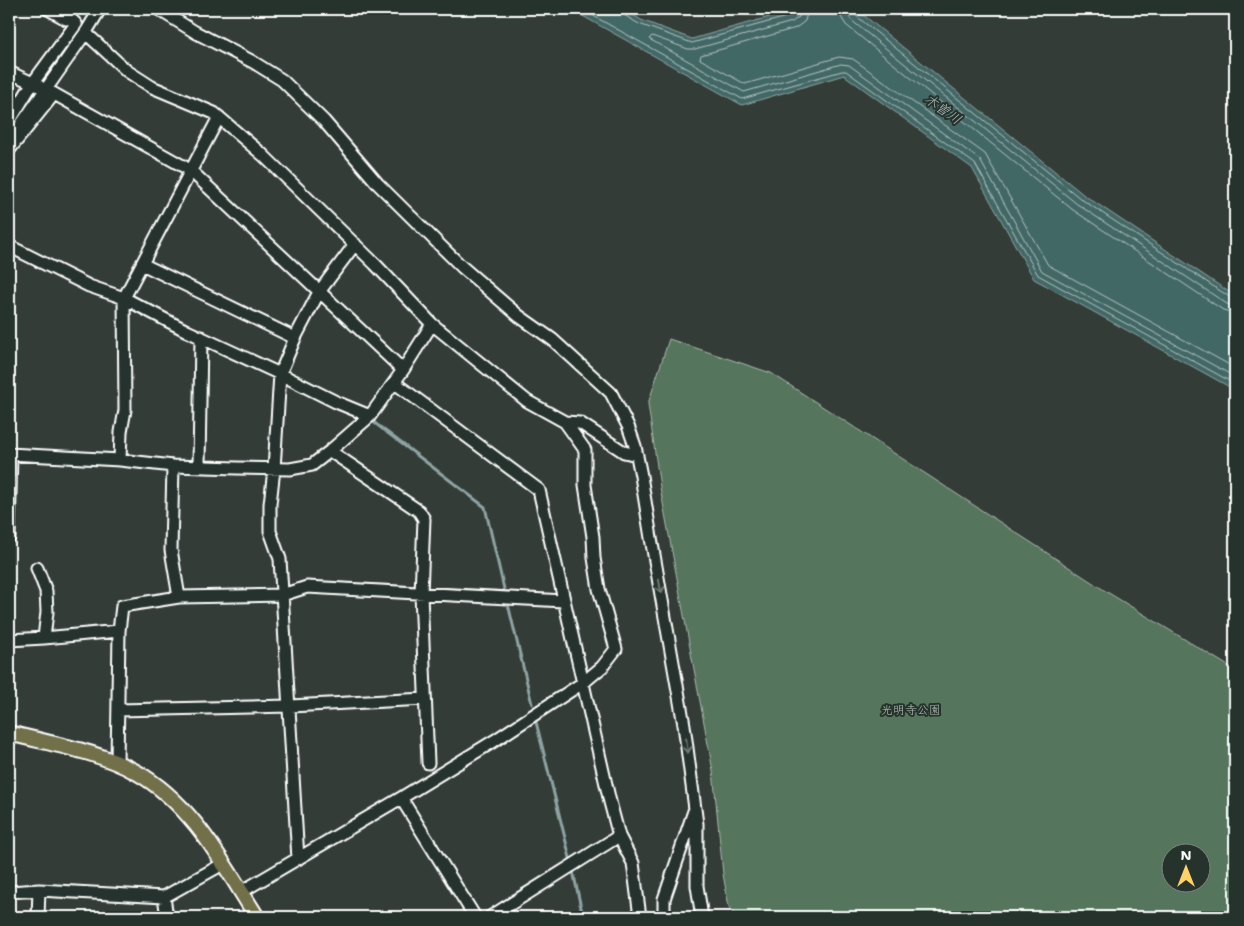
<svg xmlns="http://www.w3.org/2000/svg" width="1244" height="926" viewBox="0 0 1244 926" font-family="'Shantell Sans','Klee One',sans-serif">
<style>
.green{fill:#55745d;stroke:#aabaae;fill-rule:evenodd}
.water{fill:#436866;stroke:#8ea4a3}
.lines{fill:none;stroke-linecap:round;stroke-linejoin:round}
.shore{stroke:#b4c3c2;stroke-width:1}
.stream{stroke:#8ea4a3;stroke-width:3}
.minor-casing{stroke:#fff;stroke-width:15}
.major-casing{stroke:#fff;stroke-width:18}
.minor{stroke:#26332d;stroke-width:11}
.major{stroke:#726f4a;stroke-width:14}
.oneway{stroke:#727a76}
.labels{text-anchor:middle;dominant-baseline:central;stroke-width:4;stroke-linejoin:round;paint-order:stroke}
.park-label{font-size:12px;fill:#b2c0b6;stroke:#26332d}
.water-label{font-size:14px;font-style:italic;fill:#aabbba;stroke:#26332d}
</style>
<rect width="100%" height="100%" fill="#343c38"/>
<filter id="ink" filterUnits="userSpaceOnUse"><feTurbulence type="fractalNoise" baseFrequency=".02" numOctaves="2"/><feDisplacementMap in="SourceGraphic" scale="10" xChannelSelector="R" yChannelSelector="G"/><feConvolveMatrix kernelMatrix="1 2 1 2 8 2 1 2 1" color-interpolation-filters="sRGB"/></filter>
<g filter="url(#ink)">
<!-- green -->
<path class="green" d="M669,339l102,34 336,219 128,78v247h-499l-7,-10 -6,-33 -10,-103 -53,-284 -12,-83zM1172,854h30v30h-30z"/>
<!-- water -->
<path class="water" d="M570,9h54l17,11 51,19 105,-30h59l228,186 151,101v94l-201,-111 -62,-111 -128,-93 -102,30z"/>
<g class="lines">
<!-- shore -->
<path class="shore" d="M581,9l161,90 100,-28h4l129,93 63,111 197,109
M622,9l2,6 15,9 53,19 98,-27 3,-3 1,-4
M801,9l-2,8 -7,5 -97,27h-7l-36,-13 -3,3 95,53 97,-28 8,1 131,95 62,111 193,106
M808,9l-3,12 -9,7 -95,27 -1,4 45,25 94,-27 14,2 132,95 63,111 187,103
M839,9l2,8 5,8 227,185 150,100 12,3
M847,9l1,5 3,6 226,184 150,100 8,2
M853,9l2,6 226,184 150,99 4,1"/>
<!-- stream -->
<path class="stream" d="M372,421l113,86 19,82
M507,600l25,104
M535,718l36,144
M573,871l10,46"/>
<defs>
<path id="minor" d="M48,9l18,10
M158,9l37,23 58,30 29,18 42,41 54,63 84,83 57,49 34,24 58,53 17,33 7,20 6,30 10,62 33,187 13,99v62l5,31
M89,36l38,35 25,16 62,26 49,42 112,109 57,60 95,77 38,21 15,1 44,29 13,3
M9,72l30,14
M9,122l23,-38 44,-60 -16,-15
M9,142l77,-110 14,-23
M9,150l45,-56
M9,246l80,40 35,12 63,33 93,43 56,28 34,14
M142,264l153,74
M403,370l29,-46
M395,383l144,107 71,312 9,34 14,27 7,54
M330,451l89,60 5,8 -3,75 7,169
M9,454l111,6 53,6 64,2 53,1 22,-4 18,-14 40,-35 33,-46 -213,-200 -141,-79
M120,460l1,-28 4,-22 -1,-112 95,-181
M173,466l-2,84 8,47
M199,466l2,-129
M9,537l2,-83
M37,568l9,23 1,21 -3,26
M9,640l35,-2 75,-7
M118,710l172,-4 135,-7
M117,763l2,-132 3,-25 57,-9 103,-2 25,-8 257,14
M401,798l74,119
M298,859l-18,-300 -10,-28v-27l4,-35 6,-95 15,-36 24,-46 36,-48
M9,892l30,-2 125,7 59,-33
M241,892l160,-94 93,-57 90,-59 18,-15 14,-18 -17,-60 -5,-31 -1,-21 -8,-52v-35l-20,-28
M164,897l3,20
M38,917l1,-27
M490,917l129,-81
M664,917v-18l30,-88"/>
<path id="major" d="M9,733c42,11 89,18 127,39 57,32 87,92 121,145"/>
</defs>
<!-- minor casing -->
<use href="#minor" class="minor-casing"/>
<!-- major casing -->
<use href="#major" class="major-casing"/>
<!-- minor -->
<use href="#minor" class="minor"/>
<!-- major -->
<use href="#major" class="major"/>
</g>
<!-- one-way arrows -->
<defs><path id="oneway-shaft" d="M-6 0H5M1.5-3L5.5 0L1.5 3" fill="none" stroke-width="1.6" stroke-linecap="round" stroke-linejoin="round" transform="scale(1.25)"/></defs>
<g class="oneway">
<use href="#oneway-shaft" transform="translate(660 586) rotate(80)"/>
<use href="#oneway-shaft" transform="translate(687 746) rotate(83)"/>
</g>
</g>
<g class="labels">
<!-- park labels -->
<g class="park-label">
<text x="911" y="710">光明寺公園</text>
</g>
<!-- water labels -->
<g class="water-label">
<text transform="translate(943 109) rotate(35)">木曽川</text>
</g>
</g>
<!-- margin -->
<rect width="1244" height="926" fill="none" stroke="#26332d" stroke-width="30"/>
<rect x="15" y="15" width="1214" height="896" fill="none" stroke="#fff" stroke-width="2" filter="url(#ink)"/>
<!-- north arrow -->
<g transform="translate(1186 868)"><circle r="24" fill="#26332d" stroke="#7d8581"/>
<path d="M0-4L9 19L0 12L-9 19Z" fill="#ffd166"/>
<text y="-8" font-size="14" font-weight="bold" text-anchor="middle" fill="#ffffff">N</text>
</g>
</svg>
